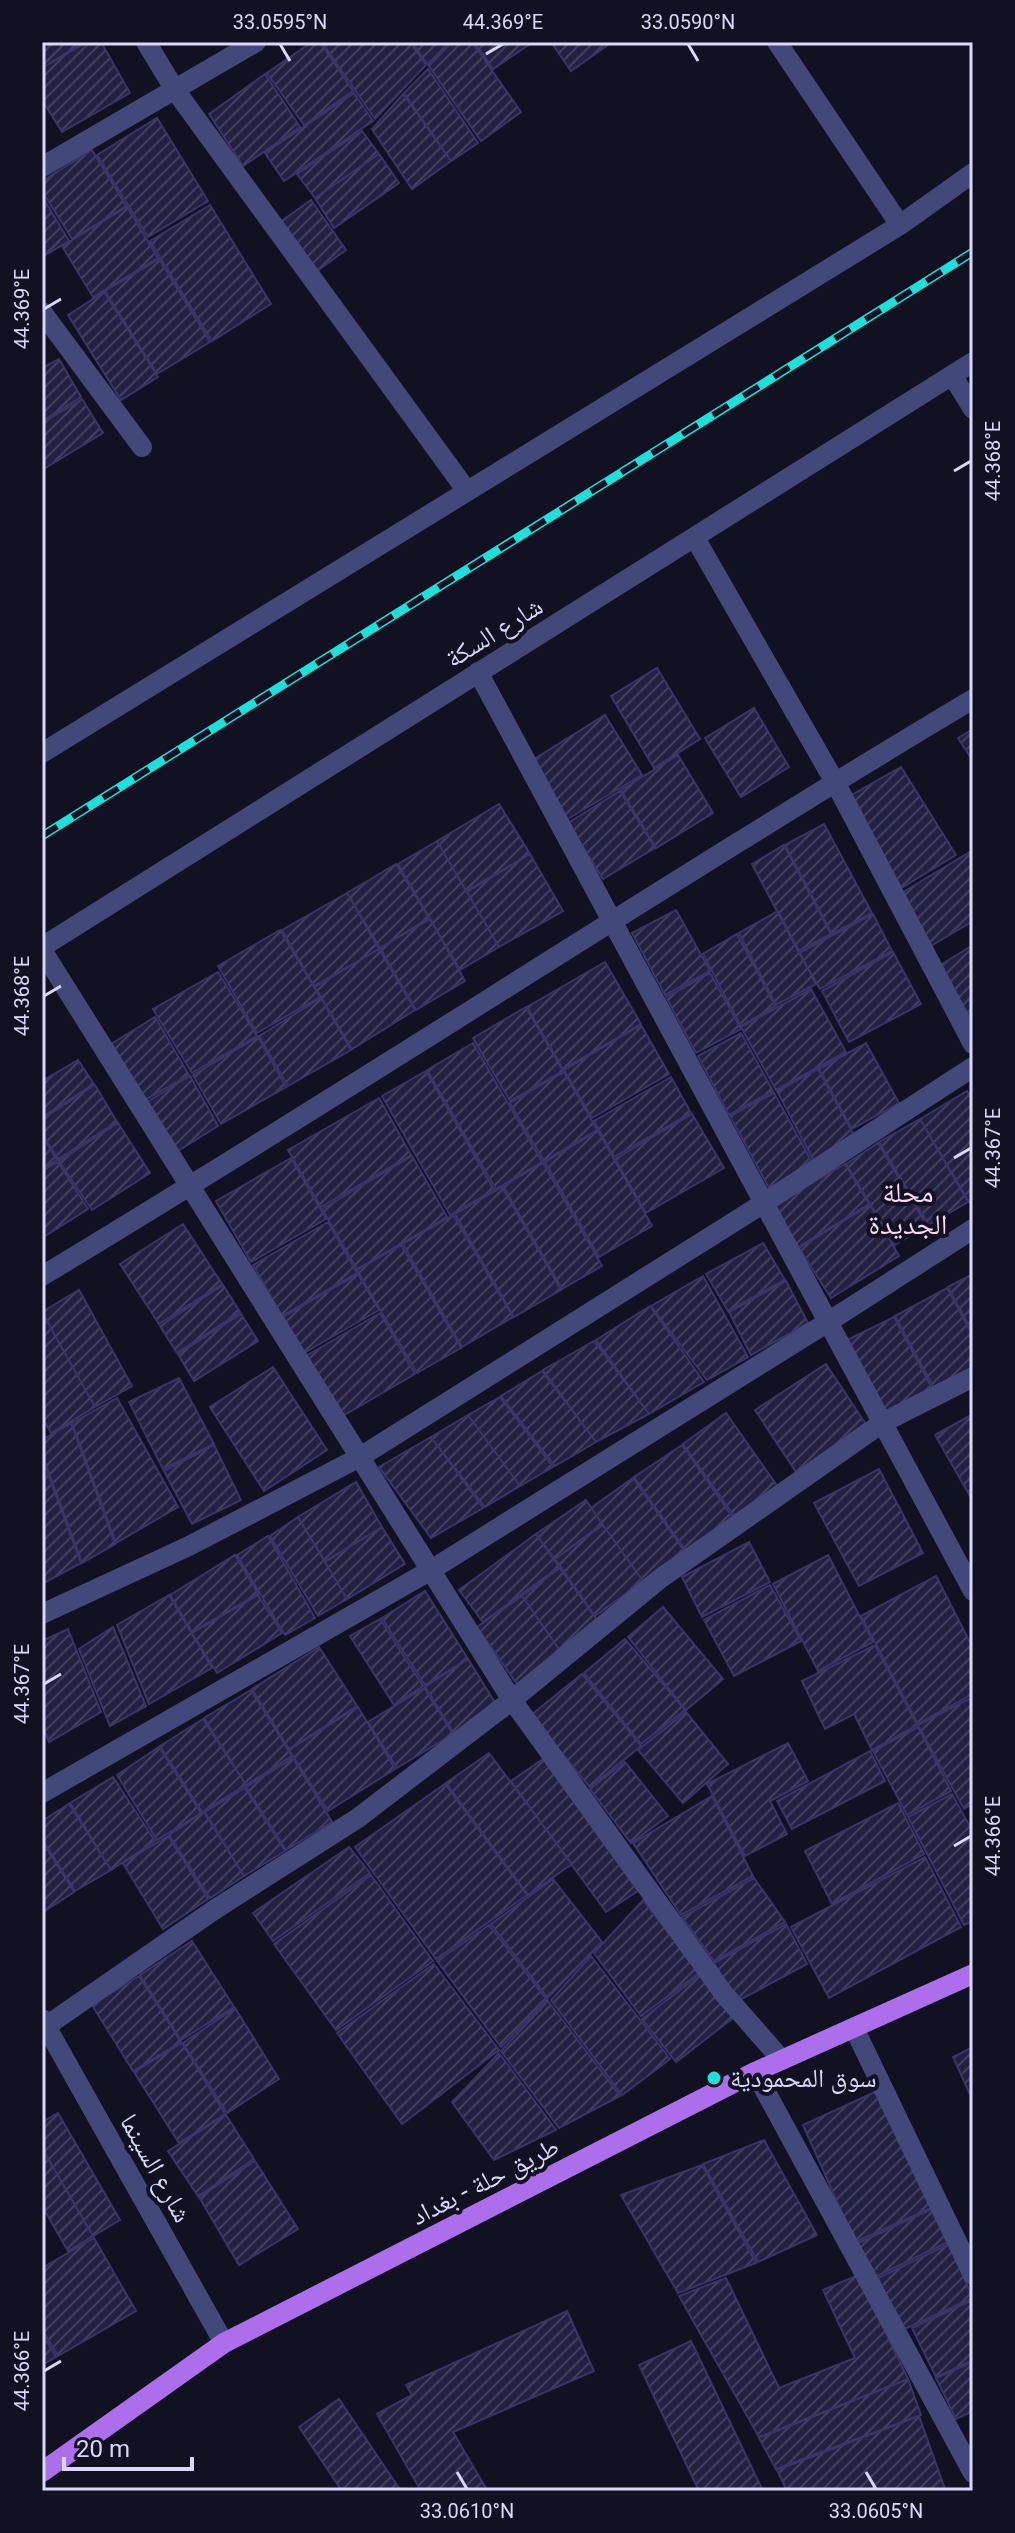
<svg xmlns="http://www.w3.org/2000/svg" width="1015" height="2533" viewBox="0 0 1015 2533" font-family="Roboto,'Noto Naskh Arabic',sans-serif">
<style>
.building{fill:url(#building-hatch);stroke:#39356a;stroke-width:2}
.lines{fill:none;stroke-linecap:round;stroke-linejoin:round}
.minor{stroke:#43487b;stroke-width:20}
.major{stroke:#ad6eeb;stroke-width:20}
.rail-casing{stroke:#1fdfda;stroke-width:9}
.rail{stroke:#121122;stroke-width:6;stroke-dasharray:18;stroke-linecap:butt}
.ticks{fill:none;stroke:#d8d9fa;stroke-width:3}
.poi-dot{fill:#1fdfda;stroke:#121122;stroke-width:3}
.labels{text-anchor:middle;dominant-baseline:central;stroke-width:8;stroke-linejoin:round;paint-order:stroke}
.street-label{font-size:26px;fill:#d8d9fa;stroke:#121122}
.poi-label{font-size:26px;fill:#d8d9fa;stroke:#121122;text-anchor:start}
.neighbourhood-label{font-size:28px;fill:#fadaf2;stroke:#121122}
.neatline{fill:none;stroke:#d8d9fa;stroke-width:3}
.ticks-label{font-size:20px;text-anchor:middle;fill:#d8d9fa}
</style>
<defs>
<pattern id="building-hatch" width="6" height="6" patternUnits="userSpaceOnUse" patternTransform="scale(2)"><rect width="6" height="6" fill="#232041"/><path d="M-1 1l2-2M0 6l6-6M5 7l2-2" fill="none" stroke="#42405d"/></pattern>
</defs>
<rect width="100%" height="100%" fill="#121122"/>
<!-- building -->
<path class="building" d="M42,42h42l-42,26z
M87,42h14l29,51 -68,39 -20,-32v-32z
M312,42h8l33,49 -49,34 -37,-52z
M322,42h88l16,23 -51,54z
M412,42h37l-21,23z
M452,42h20l49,70 -40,29 -52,-75z
M474,42h59l-40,27z
M551,42h61l-41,29z
M428,69l50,74 -27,18 -47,-68z
M265,74l35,53 -57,39 -34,-52z
M354,93l19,28 -89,60 -19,-28z
M403,94l48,67 -39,28 -40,-60z
M157,118l51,83 -60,36 -51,-82z
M362,131l17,23 -64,44 -18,-24z
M92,150l34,56 -54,33 -30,-48v-10z
M379,154l20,29 -65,45 -19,-30z
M42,196l27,45 -27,16z
M311,200l35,50 -32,23 -35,-50z
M210,205l61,99 -59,37 -62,-100z
M127,207l31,51 -65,39 -31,-51z
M159,259l51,83 -53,32 -52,-83z
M104,292l54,85 -37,23 -53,-85z
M59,359l22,38 -39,24v-53z
M82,399l21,34 -61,37v-47z
M657,668l43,71 -46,29 -43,-72z
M754,708l35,59 -48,30 -36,-59z
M605,715l37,60 -76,45 -35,-59z
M973,729v32l-15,-23z
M678,755l35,58 -57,35 -35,-58z
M901,767l55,88 -55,33 -51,-92z
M620,791l35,57 -52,31 -35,-56z
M499,804l31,50 -64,37 -29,-50z
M824,824l48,89 -40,21 -47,-89z
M437,841l62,106 -39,23 -62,-106z
M784,845l47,89 -33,17 -46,-87z
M973,850v71l-42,25 -31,-52z
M530,854l33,57 -64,36 -32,-55z
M396,864l33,54 -49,30 -33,-55z
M347,893l32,56 -65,37 -32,-56z
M676,910l34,61 -45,24 -33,-62z
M778,911l38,73 -40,21 -37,-72z
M873,914l19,37 -72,38 -21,-36z
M430,919l35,62 -49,29 -36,-62z
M280,930l40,67 -63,36 -39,-67z
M737,934l38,72 -34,20 -38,-72z
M973,945v77l-34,-56z
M379,949l36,61 -63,39 -37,-62z
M893,952l28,52 -72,38 -27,-51z
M605,962l36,62 -78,45 -36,-62z
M218,972l39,64 -65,37 -39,-64z
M710,973l31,56 -45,24 -30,-56z
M811,989l35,63 -70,38 -35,-63z
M321,998l30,52 -63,36 -29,-50z
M526,1007l37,64 -53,30 -37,-63z
M155,1017l34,58 -44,25 -34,-56z
M641,1025l28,49 -77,44 -28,-48z
M741,1033l32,58 -44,24 -31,-59z
M258,1037l28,50 -65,37 -28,-49z
M473,1043l69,119 -46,27 -69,-119z
M866,1043l33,60 -47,26 -33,-60z
M78,1060l16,24 -52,33v-36z
M818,1069l38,70 -41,24 -38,-72z
M426,1071l68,119 -44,25 -68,-119z
M564,1072l33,58 -53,31 -34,-58z
M190,1076l28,50 -42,26 -29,-50z
M671,1077l20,36 -77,44 -20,-36z
M95,1085l22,37 -59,37 -16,-26v-14z
M967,1091l6,10v98l-4,3 -49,-83z
M774,1093l39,71 -44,24 -39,-72z
M379,1098l32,57 -90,52 -33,-57z
M692,1114l32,54 -78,45 -31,-54z
M920,1119l48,83 -39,23 -50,-83z
M118,1123l32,50 -58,37 -33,-49z
M598,1131l54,95 -53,31 -54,-95z
M42,1136l15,24 -15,10z
M878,1143l49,83 -32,19 -49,-81z
M412,1156l35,61 -90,52 -35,-60z
M291,1158l35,61 -75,43 -35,-61z
M58,1162l30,47 -46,29v-67z
M543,1163l59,103 -40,23 -59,-103z
M845,1164l24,40 -71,43 -24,-42z
M502,1187l59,103 -47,27 -59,-103z
M870,1205l29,51 -68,42 -32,-50z
M453,1215l60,102 -51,30 -59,-103z
M328,1222l29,51 -75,43 -29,-51z
M183,1224l39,60 -63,40 -39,-60z
M763,1243l22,37 -57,31 -22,-37z
M401,1245l60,103 -44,25 -60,-103z
M358,1274l21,36 -75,43 -21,-36z
M973,1274v59l-25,-46z
M703,1276l45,81 -41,23 -56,-74z
M786,1281l22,42 -57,32 -22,-43z
M223,1285l17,27 -63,41 -17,-27z
M947,1288l26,48v39l-35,20 -43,-79z
M79,1290l53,96 -37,21 -53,-95z
M650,1306l54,76 -55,32 -53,-74z
M42,1312l53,95 -44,26 -9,-16z
M380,1313l35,61 -74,43 -35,-61z
M241,1314l17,27 -64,40 -16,-27z
M894,1317l42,79 -47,23 -42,-79z
M594,1341l55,73 -53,28 -53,-72z
M826,1364l43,65 -71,46 -43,-65z
M273,1367l54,83 -63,41 -54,-84z
M542,1371l54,71 -41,24 -54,-70z
M179,1378l35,66 -51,25 -34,-67z
M500,1397l53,70 -33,19 -52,-71z
M117,1398l61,109 -62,36 -44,-120z
M726,1413l52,74 -43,30 -52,-73z
M973,1414v80l-3,2 -35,-61z
M468,1415l52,71 -35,21 -54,-70z
M71,1423l44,121 -33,19 -40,-109v-14z
M431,1437l52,71 -52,30 -52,-71z
M214,1445l27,55 -49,24 -28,-53z
M682,1445l51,73 -47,33 -52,-74z
M42,1458l39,105 -39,21z
M879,1469l44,84 -64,33 -45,-83z
M633,1478l52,74 -42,29 -52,-73z
M356,1482l26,45 -57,34 -27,-44z
M586,1500l16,24 -47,35 -19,-25z
M298,1517l49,82 -29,17 -48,-80z
M603,1525l40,56 -48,35 -40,-57z
M382,1527l23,37 -58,35 -22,-37z
M536,1534l23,33 -76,55 -24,-32z
M268,1536l47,82 -30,17 -48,-80z
M749,1542l21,40 -68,35 -20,-40z
M235,1555l23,39 -66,38 -22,-37z
M828,1555l45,87 -55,29 -45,-87z
M560,1568l40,56 -39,28 -39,-56z
M936,1576l37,72v46l-55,30 -57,-108z
M770,1585l31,56 -67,35 -30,-56z
M425,1591l43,68 -43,26 -43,-67z
M169,1595l43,73 -63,36 -32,-79z
M258,1595l24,38 -65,40 -25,-40z
M522,1596l39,56 -44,32 -40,-57z
M663,1607l60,72 -37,31 -58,-73z
M380,1619l43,67 -29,19 -44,-69z
M113,1627l33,79 -36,20 -31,-77z
M68,1629l33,83 -52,30 -7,-17v-84z
M625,1639l60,71 -44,34 -57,-71z
M875,1645l42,80 -45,25 -18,-36 -29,15 -23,-48z
M319,1647l38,59 -68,43 -37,-60z
M468,1659l29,47 -43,27 -29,-46z
M582,1674l59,72 -51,41 -60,-71z
M424,1688l29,46 -56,34 -29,-46z
M251,1690l41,66 -46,29 -42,-67z
M973,1697v107l-9,5 -46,-84z
M358,1707l37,62 -67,42 -39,-61z
M686,1712l42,52 -45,39 -45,-53z
M203,1719l43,66 -44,27 -42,-66z
M918,1727l33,64 -44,24 -34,-64z
M788,1743l20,38 -38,20 17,33 -42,22 -38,-72z
M159,1747l42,66 -44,27 -40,-65z
M870,1751l15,30 -93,48 -15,-28z
M489,1753l83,111 -44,31 -82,-112z
M293,1758l39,64 -46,28 -40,-63z
M543,1759l95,132 -32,21 -95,-131z
M625,1762l43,54 -37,27 -41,-54z
M113,1777l42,64 -44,29 -41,-67z
M445,1784l82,111 -91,64 -81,-112z
M245,1788l40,63 -41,25 -39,-64z
M952,1794l21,38v89l-9,4 -56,-108z
M712,1796l41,80 -72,39 -48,-72z
M898,1803l26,51 -92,50 -27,-53z
M69,1804l42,66 -36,21 -33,-52v-18z
M204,1812l40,64 -34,22 -41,-63z
M168,1836l40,63 -45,30 -40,-66z
M42,1841l32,51 -32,21z
M349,1847l21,26 -97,68 -20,-28z
M925,1857l36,70 -132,71 -38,-71z
M371,1875l62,86 -97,69 -62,-86z
M754,1878l31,44 -71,39 -32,-44z
M553,1879l49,63 -54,56 -57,-74z
M643,1900l56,73 -58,43 -47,-63z
M786,1924l21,40 -71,38 -22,-39z
M489,1925l58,75 -46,47 -64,-86z
M192,1941l42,66 -53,33 -41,-65z
M591,1956l79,103 -48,36 -71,-95z
M434,1964l65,86 -97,74 -65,-91z
M701,1974l32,44 -57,44 -34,-43z
M139,1976l42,66 -48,29 -41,-66z
M548,2001l72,95 -61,32 -58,-77z
M235,2008l44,71 -52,34 -44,-70z
M182,2043l43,71 -46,29 -45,-71z
M973,2047v54l-20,-44z
M499,2053l57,77 -62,30 -42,-58z
M877,2091l54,117 -76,34 -52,-117z
M58,2113l62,107 -27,16 -51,-88v-26z
M226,2115l28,44 -56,37 -30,-45z
M764,2140l53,95 -59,27 -55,-98z
M42,2148l51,88 -25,15 -26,-45z
M255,2161l43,68 -59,36 -40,-68z
M702,2165l54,98 -78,30 -57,-98z
M932,2209l16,33 -75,36 -17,-34z
M94,2238l42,73 -78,45 -16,-27v-61z
M949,2244l24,54 -75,34 -24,-52z
M858,2275l50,104 -149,58 -80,-141 47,-18 53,110 76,-30 -32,-68z
M973,2300v60l-37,17 -24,-49z
M567,2311l27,60 -141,61 34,58 -66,1 -44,-77 35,-19 -6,-10z
M42,2333l14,24 -14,8z
M691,2341l72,150h-64l-60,-126z
M973,2362v49l-17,8 -20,-41z
M908,2379l13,36 -145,54 -17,-31z
M339,2399l62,92h-59l-43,-64z
M919,2416l26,73 -158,2 -10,-21z"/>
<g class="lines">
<!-- minor -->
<path class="minor" d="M146,42l29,48 292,401
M777,42l123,183
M42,167l214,-125
M42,312l100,135
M952,375l21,34
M695,538l140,244 138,262
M478,672l495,919
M42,753l858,-528 73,-52
M42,947l931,-585
M42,950l470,750 149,-122 221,-155 91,-46
M42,1276c313,-188 618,-390 931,-577
M42,1614l147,-68 171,-89 404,-254 209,-136
M42,1793l389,-223 397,-248 145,-93
M42,2019l182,324
M854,2028l119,247
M42,2029l172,-119 144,-92 154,-118 212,294 58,66
M755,2072l218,401"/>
<!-- major -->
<path class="major" d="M42,2472l182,-129 531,-271 218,-98"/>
<defs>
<path id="rail" d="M42,836l931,-584"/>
</defs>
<!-- rail casing -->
<use href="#rail" class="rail-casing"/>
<!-- rail -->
<use href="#rail" class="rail"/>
</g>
<!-- ticks -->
<path class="ticks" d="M280,44l10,17M688,44l10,17M486,54l17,-10M44,309l17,-10M954,471l17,-10M44,996l17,-10M954,1158l17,-10M44,1684l17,-10M954,1846l17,-10M44,2371l17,-10M457,2472l10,17M866,2472l10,17"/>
<!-- markers -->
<circle class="poi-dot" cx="714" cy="2078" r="8"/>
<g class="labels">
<!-- street labels -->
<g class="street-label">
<text transform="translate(494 632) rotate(-32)">شارع السكة</text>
<text transform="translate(156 2168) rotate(61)">شارع السينما</text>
<text transform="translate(485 2181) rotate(-27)">طريق حلة - بغداد</text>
</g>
<!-- poi labels -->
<g class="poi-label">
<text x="730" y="2078">سوق المحمودية</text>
</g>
<!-- neighbourhood labels -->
<g class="neighbourhood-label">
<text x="908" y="1192">محلة<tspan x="908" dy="32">الجديدة</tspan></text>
</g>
</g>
<!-- border -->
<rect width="1015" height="2533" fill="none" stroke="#121122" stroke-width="88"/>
<!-- scale -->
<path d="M64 2457v12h128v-12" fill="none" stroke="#d8d9fa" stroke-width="4"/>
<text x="76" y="2457" font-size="24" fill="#d8d9fa" stroke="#121122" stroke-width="6" paint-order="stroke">20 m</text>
<rect x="44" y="44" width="927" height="2445" class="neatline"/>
<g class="ticks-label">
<text x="280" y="29">33.0595°N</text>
<text x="503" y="29">44.369°E</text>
<text x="688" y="29">33.0590°N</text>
<text transform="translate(22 309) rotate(-90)" y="7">44.369°E</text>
<text transform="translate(993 461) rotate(-90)" y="7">44.368°E</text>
<text transform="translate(22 996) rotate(-90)" y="7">44.368°E</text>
<text transform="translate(993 1148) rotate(-90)" y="7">44.367°E</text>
<text transform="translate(22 1684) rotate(-90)" y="7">44.367°E</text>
<text transform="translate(993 1836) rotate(-90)" y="7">44.366°E</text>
<text transform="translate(22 2371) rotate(-90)" y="7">44.366°E</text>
<text x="467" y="2518">33.0610°N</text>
<text x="876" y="2518">33.0605°N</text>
</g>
</svg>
